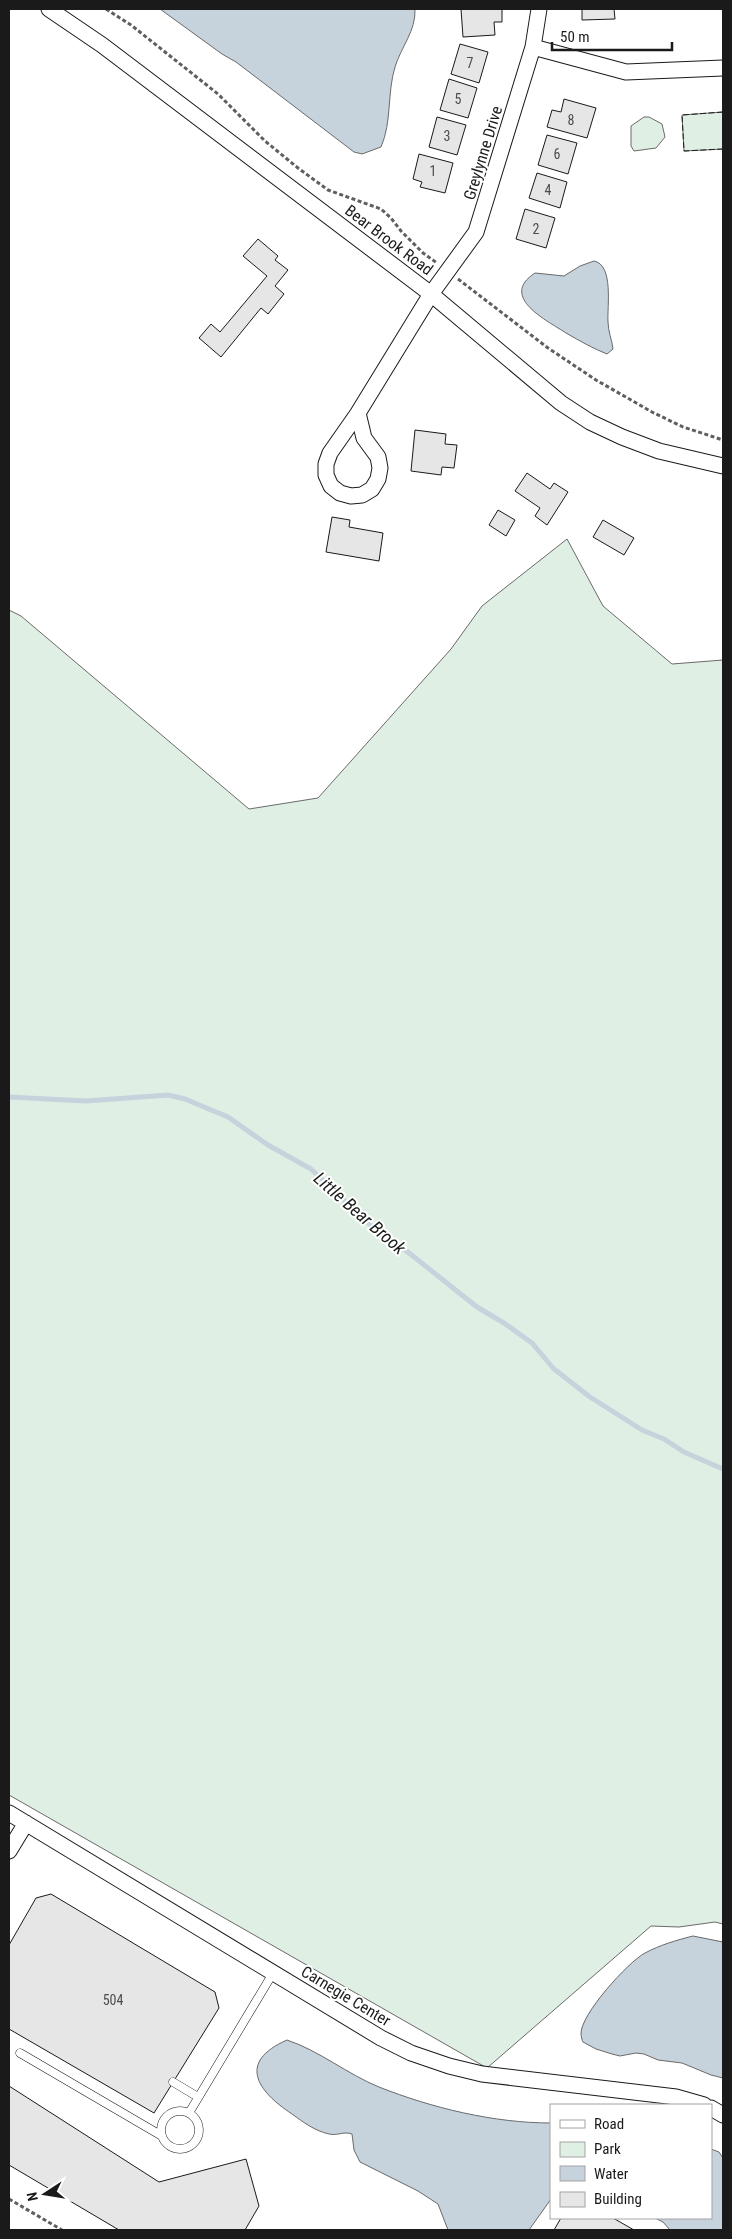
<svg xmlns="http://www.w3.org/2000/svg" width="732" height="2239" viewBox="0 0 732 2239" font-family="'Roboto Condensed',sans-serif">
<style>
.green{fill:#e0efe3;stroke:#6a6a6a}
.water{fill:#c6d2dc;stroke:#6a6a6a}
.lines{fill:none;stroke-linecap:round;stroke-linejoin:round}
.stream{stroke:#c6d2dc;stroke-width:5}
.building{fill:#e6e6e6;stroke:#1a1a1a}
.lane-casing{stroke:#1a1a1a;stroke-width:9}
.street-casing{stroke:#1a1a1a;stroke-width:17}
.path{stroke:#5f5f5f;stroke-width:3;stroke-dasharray:4 2.5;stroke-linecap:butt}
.lane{stroke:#fff;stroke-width:8}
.street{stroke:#fff;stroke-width:15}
.fence{stroke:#1a1a1a;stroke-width:1;stroke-dasharray:6 2.5;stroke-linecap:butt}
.labels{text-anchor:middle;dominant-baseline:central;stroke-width:4;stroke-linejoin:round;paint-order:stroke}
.number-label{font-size:14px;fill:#4d4d4d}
.street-label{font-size:16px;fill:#1a1a1a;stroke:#fff}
.water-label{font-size:18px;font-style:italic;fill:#1a1a1a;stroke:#fff}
</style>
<rect width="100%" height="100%" fill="#fff"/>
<!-- green -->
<path class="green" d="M723,112v37l-39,2 -2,-36z
M644,117h5l13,7 3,13 -9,11 -22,3 -3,-5v-20z
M567,539l36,67 69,58 51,-4v1264l-8,-2 -36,5 -28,-1 -164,142 -478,-273v-1185l12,6 228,193 69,-11 133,-149 31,-43z"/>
<!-- water -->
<path class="water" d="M160,9h255c1,22 -14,38 -20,58 -8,26 -3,55 -14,80l-19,7 -8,-2 -118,-90 -14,-8z
M594,261c20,4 13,46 14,61 0,9 4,18 5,27l-6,5c-15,-6 -27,-13 -41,-21 -18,-12 -68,-36 -31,-60l29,3 16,-10z
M693,1936l30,6v136l-12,-3 -29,-12 -24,-3 -14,-6 -8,-1 -16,3 -8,-2 -16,-5 -13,-7c-1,-1 -2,-7 -2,-8 -1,-19 47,-72 64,-81 15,-8 32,-13 48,-17z
M287,2040c33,11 60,34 92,47 53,21 115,36 172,36v76l-22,31h-81l-10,-26 -20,-13 -58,-29 -6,-12 -2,-16c-8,-3 -15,2 -23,0 -14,-3 -26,-12 -37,-20 -35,-23 -55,-52 -5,-74z
M711,2149l8,3 4,6v72h-53l-7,-8 -8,-4h56z"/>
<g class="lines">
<!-- stream -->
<path class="stream" d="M9,1097l77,4 82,-6 17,4 43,18 40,28 43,24 73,69 20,11 73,58 27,16 28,20 22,26 36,28 52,33 22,9 20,13 39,17"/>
</g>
<!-- building -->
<path class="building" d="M461,9h41v13h-8l1,13 -32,2z
M582,9h32l1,10 -33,1z
M460,44l28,8 -9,31 -28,-9z
M449,79l28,9 -9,30 -28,-8z
M564,99l32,9 -9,30 -40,-11 5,-17 9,2z
M437,117l29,8 -9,30 -28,-8z
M547,135l30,8 -9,31 -30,-9z
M419,154l34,9 -8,30 -25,-6 2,-5 -9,-3z
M537,173l30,9 -7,26 -31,-10z
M525,209l30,9 -9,30 -30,-9z
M258,239l20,17 -3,4 13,10 -13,16 9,8 -16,20 -7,-6 -40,49 -22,-19 12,-14 9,8 47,-56 -24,-20z
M415,430l31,4 -1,10 12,1 -3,23 -12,-1 -1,8 -30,-4z
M527,473l23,16 4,-6 14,9 -21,33 -12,-9 5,-8 -25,-17z
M498,510l17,10 -9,16 -17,-11z
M332,517l18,3 -1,7 34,6 -4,28 -53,-9z
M603,520l31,18 -10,17 -31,-18z
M51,1894l164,98 4,16 -65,105 -145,-84v-84l27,-47z
M9,2086l150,96 87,-23 13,47 -14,24h-126l-110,-65z
M561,2218h52l21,12h-80z"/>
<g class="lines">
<defs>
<path id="lane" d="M20,2053l142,83
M173,2082l25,15
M161 2130a19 19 0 1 1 38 0a19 19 0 1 1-38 0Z
M189,2113l84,-140"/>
<path id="street" d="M49,9l53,36 329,249 130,109 29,19 32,15 37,14 64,15
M533,47l93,25 97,-4
M358,413l6,25 14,19 2,11 -2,11 -6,10 -10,6 -11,1 -11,-3 -9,-7 -5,-11v-11l4,-11 28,-40 73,-119 45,-62 57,-185 6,-38
M9,1813l372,225 30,15 38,13 33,8 194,23 28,8
M9,1851l17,-28
M711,2108l12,7"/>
</defs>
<!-- lane casing -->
<use href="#lane" class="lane-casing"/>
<!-- street casing -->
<use href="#street" class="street-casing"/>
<!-- path -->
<path class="path" d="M106,9l25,16 87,69 47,47 33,27 30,22 53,19 10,9 10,13 22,22 14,10
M458,279l90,69 48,32 56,32 31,15 40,13
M9,2199l53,31"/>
<!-- lane -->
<use href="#lane" class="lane"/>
<!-- street -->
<use href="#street" class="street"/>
<!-- fence -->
<path class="fence" d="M723,112l-41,3 2,36 39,-2"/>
</g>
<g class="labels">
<!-- number labels -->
<g class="number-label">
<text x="470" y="63">7</text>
<text x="458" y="99">5</text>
<text x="571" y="120">8</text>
<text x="447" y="136">3</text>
<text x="557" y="154">6</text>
<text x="433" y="171">1</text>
<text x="548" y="190">4</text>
<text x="536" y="229">2</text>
<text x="113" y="2000">504</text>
</g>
<!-- street labels -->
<g class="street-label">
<text transform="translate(483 153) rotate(-73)">Greylynne Drive</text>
<text transform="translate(389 240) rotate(37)">Bear Brook Road</text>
<text transform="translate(346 1996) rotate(31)">Carnegie Center</text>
</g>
<!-- water labels -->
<g class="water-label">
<text transform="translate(360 1213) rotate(41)">Little Bear Brook</text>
</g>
</g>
<!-- border -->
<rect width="732" height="2239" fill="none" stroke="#1a1a1a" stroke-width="20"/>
<!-- legend -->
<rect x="550" y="2104" width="162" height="115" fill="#ffffff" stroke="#a3a3a3"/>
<rect x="560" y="2120" width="25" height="8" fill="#ffffff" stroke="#a3a3a3"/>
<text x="594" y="2129" font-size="15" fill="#1a1a1a">Road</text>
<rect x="560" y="2142" width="25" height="15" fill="#e0efe3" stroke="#a3a3a3"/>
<text x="594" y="2154" font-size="15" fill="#1a1a1a">Park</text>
<rect x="560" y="2166" width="25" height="15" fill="#c6d2dc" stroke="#a3a3a3"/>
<text x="594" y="2179" font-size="15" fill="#1a1a1a">Water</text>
<rect x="560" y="2192" width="25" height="15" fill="#e6e6e6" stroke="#a3a3a3"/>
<text x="594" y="2204" font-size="15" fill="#1a1a1a">Building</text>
<!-- north arrow -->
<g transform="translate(45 2194) rotate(258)" stroke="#ffffff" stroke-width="4" paint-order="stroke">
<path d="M0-4L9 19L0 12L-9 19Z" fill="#1a1a1a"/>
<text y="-8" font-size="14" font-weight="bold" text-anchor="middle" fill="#1a1a1a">N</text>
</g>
<!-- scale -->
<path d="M552 42v8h120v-8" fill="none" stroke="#1a1a1a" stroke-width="2.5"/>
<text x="560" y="42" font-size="15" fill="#1a1a1a" stroke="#ffffff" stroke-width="4" paint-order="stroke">50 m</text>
</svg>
